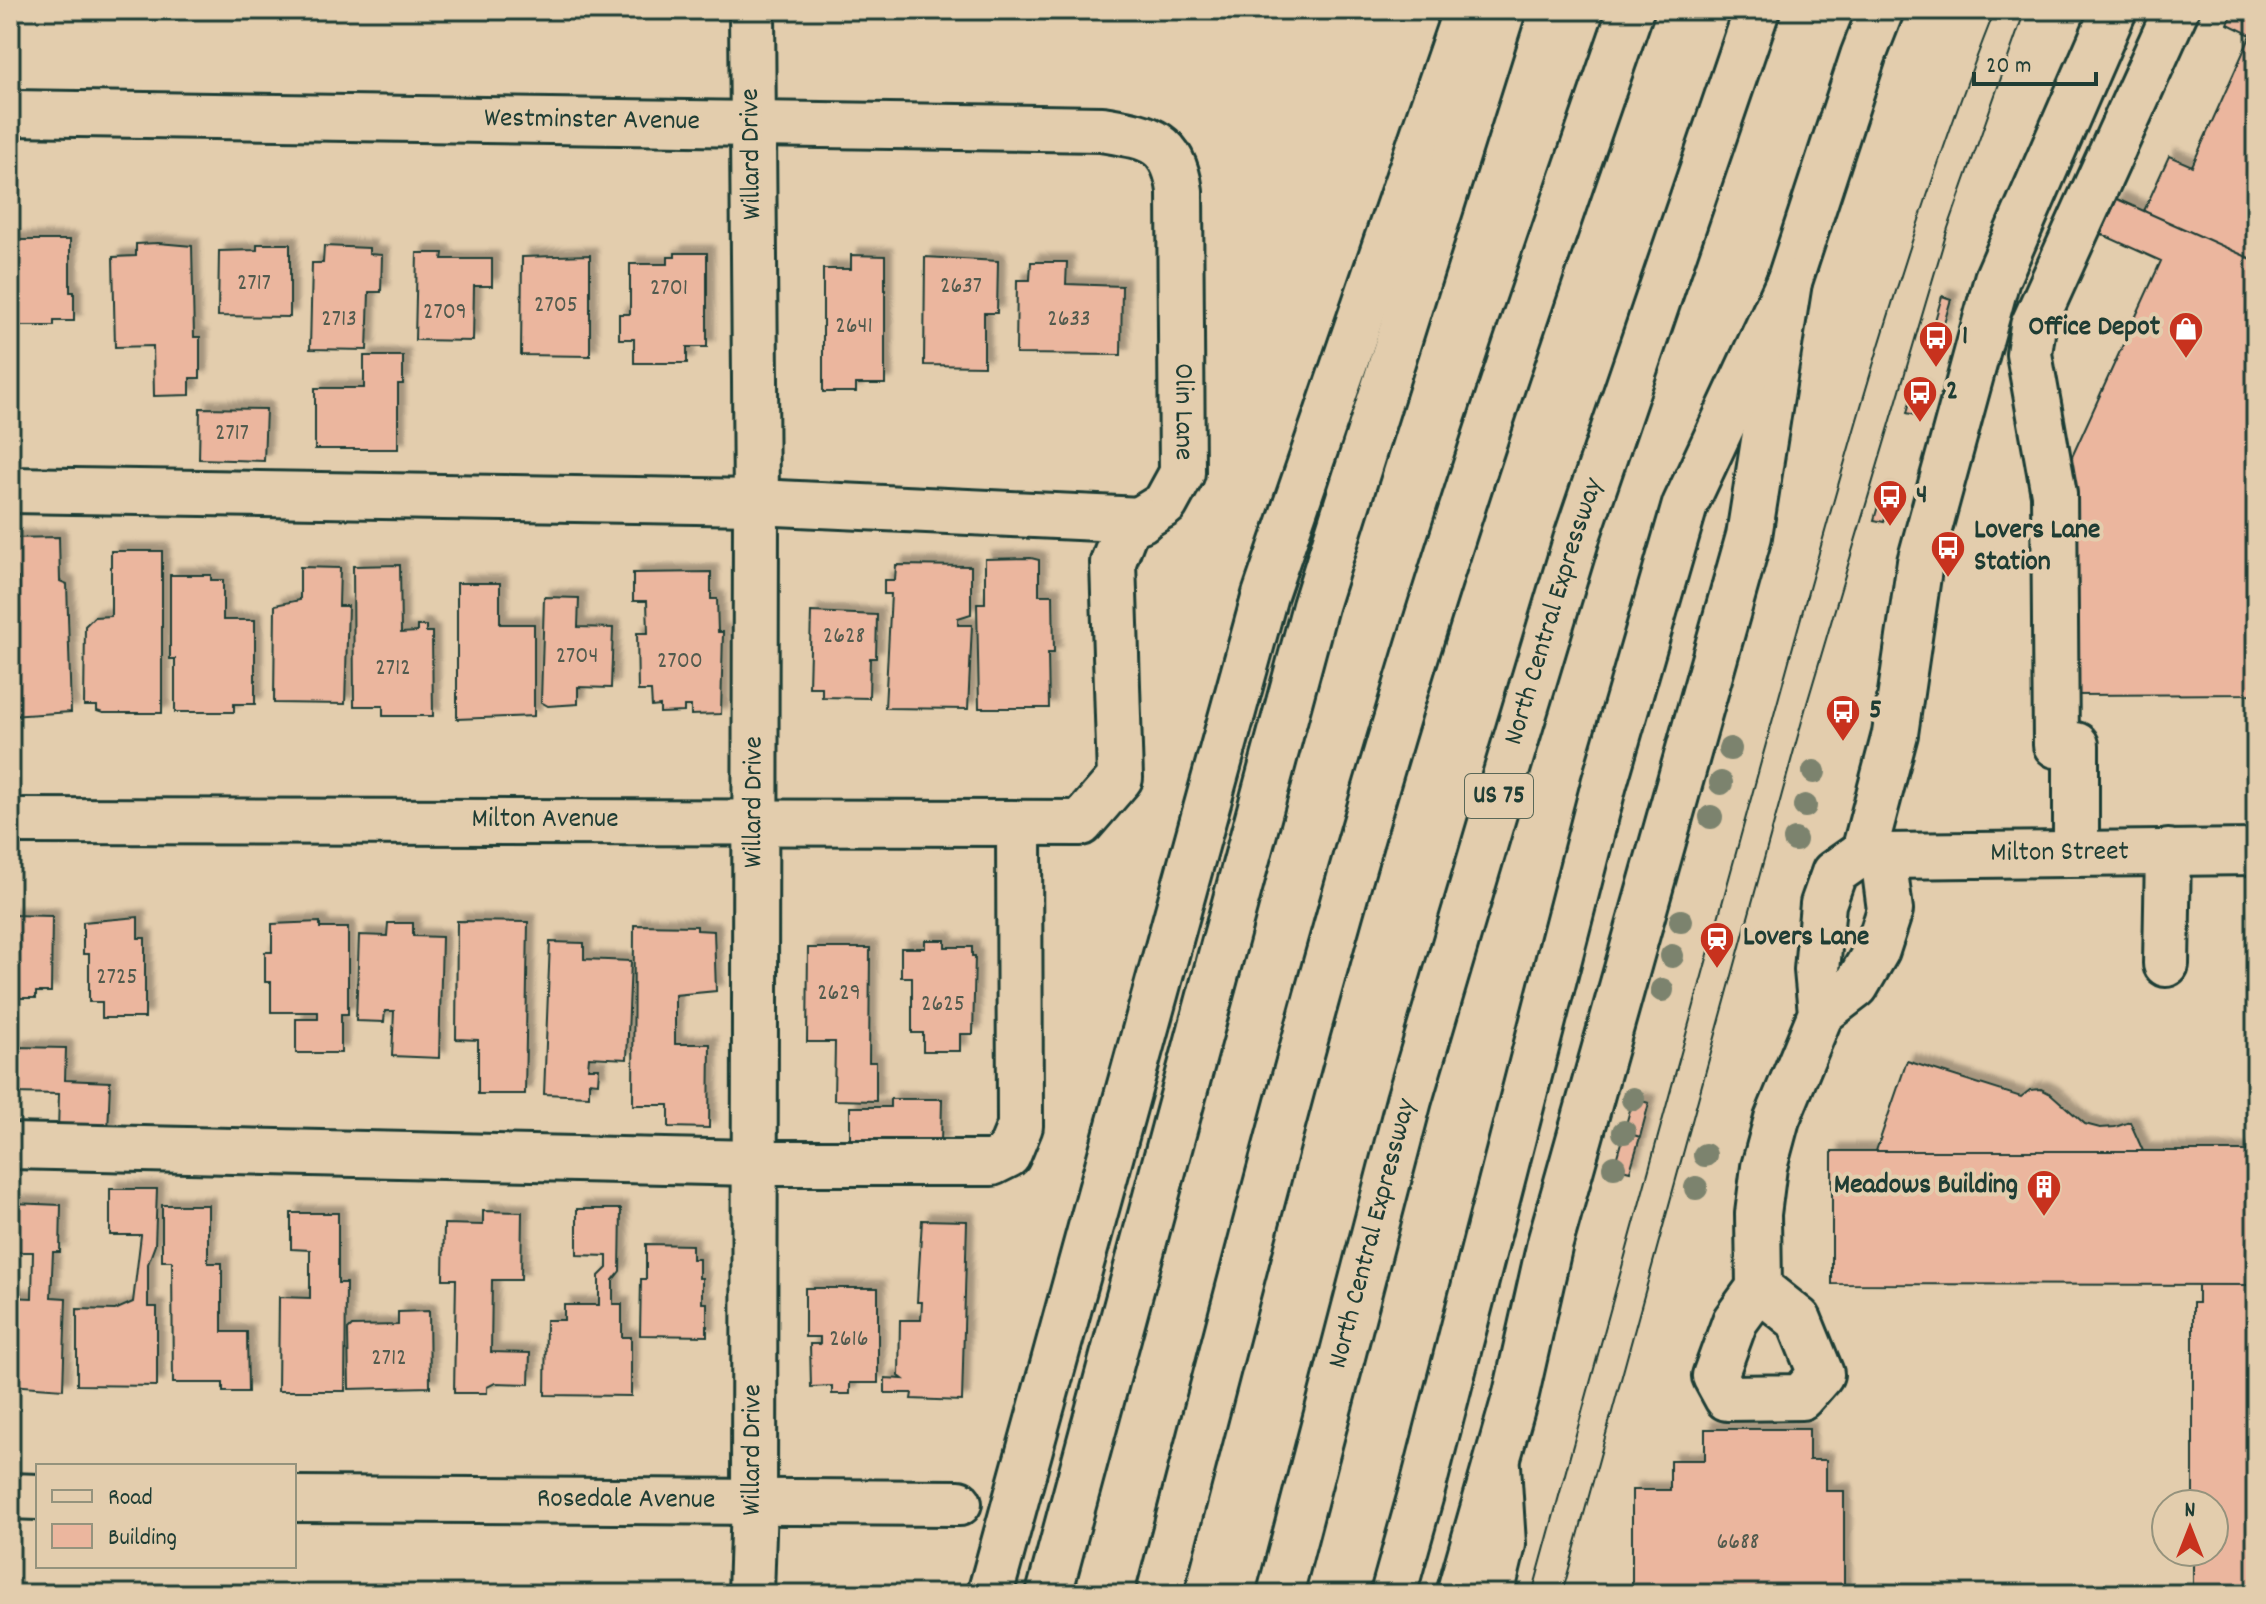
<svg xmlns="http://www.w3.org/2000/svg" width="2266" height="1604" viewBox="0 0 2266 1604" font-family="Dekko,sans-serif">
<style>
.building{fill:#ebb69e;stroke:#1f3d34;stroke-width:2;filter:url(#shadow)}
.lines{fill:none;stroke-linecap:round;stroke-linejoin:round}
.minor-casing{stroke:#1f3d34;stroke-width:50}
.major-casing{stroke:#1f3d34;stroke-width:50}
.highway-casing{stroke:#1f3d34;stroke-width:50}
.minor{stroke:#e3cdad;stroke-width:44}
.major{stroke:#e3cdad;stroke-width:44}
.highway{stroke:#e3cdad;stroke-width:44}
.tram{stroke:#1f3d34;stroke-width:2}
.tree{fill:#7b836e}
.labels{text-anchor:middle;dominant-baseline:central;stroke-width:8;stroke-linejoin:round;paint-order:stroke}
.number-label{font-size:24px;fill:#525b4e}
.shield{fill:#e3cdad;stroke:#5a6858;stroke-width:2}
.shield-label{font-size:26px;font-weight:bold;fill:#1f3d34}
.street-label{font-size:28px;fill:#1f3d34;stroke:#e3cdad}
.poi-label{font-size:28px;font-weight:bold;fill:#1f3d34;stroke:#e3cdad;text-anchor:start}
</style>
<defs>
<filter id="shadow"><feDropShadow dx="7" dy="-7" stdDeviation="2" flood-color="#0004"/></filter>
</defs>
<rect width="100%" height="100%" fill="#e3cdad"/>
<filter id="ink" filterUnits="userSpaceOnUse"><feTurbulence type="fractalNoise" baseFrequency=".0125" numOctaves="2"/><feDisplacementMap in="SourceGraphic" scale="16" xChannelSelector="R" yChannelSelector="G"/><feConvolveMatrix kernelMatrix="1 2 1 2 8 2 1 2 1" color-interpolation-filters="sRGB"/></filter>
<g filter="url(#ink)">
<!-- building -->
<path class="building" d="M2234,10h22v251l-112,-50 25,-55 23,10 59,-131 -23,-11z
M2117,199l139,62v433l-184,1 -1,-236 90,-198 -60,-27z
M10,240h60v52h4v29h-20v5h-44z
M158,243l34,3 2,91h6v41h-10v17l-36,1 -1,-50 -38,1 -2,-90 23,-1v-12z
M257,244h33v73l-72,-1 1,-65 38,-1z
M324,246l45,2v6l13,1 -1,37h-12l-2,58 -57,-1 2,-86h11z
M417,253h26l-1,6h50v27h-18l-1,55 -58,-1z
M675,253h32v94h-20v16h-53v-24h-15v-25h11v-50h38v-7h7z
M590,255v101l-69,-1 1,-98z
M851,255l34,1v128h-29v8h-33v-123h28z
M925,257l73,4 -1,52h-13v53l-60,-1z
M1031,262h36l-1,22 56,2 -1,69 -105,-1 1,-74h13z
M1942,296l9,3 -8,28 -9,-3z
M364,356h39v28h-5v65h-83v-61h49z
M1914,386l8,3 -7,26 -8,-2z
M200,408l66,1 -2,52 -65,-2z
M1882,492l10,3 -8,27 -10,-2z
M59,537l1,44 7,3 4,128 -61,4v-100h10l-2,-38h-8v-40z
M111,551h51v162h-59l-6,-2v-5h-13l1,-80 9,-9 17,-1z
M1031,558l8,2v35h14l1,58h-6l1,55h-70l-2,-105h8v-44z
M400,565l1,68 16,-1v-6h9v6h6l1,84h-50v-10h-29l-1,-140z
M896,565l75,1v48l-13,4v7h14l-4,84 -83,-1 6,-114h-7v-14h11z
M300,567l40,1 -1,38h9l-3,98 -71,-1 1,-98 25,-5z
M711,572v27h6l1,33h5l-2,82 -30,1v-9h-7v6l-24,1v-7l-8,1 -1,-16h-13l-1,-58h11l-1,-32h-14v-28z
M170,575h41v5h12v40h32v84h-21v8h-59v-53h-5z
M457,583h43v41h34v92l-77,3z
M544,597l35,1 -1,29 35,1 -2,60 -33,-1v17l-30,2 -7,-4z
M811,612l66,3 -1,43h-6l-1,40 -47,-1v-10h-13z
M10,915l42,1 -1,76h-15v6h-26z
M138,917v21h7v80h-43v-16h-13v-48h-6v-32z
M457,921l71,1 -3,172h-47v-54l-22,-1z
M320,922v6h28v86h-7v39h-45v-34h22v-7h-47v-30h-6v-30h7v-28z
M388,923h25v13l29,1 -3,121 -47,-2 2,-45h-9l-1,11 -28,-1 3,-86 28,1z
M634,925l63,1v4l17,1 2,60 -41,4v49h35l-1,84 -40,-1v-22h-36z
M925,940h20v7h27v9h3l-2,78h-13v17h-37v-18h-11v-56h-11v-29h24z
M550,942l34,1v16l47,2 -4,98 -38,-2 -1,11h11l-1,15 -9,-1v14l-45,-2z
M808,948h62l-1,114h7v39l-42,-1 1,-58h-28z
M16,1047l50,1 -1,32 45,2 -2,50 -50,-1 1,-37 -45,-1z
M1907,1061l114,36 9,-7 11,-1 10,5 34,30 15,4 15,-1 15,-5 13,29h-267z
M890,1099h52l-1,45h-91v-37h40z
M1633,1099l16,4 -9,34 -16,-5z
M1624,1132l16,5 -10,34 -16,-4z
M1832,1151h424v134l-424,-1z
M110,1189h47l-2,56 -7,19v43h9v79l-80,-1v-76l38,1 18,-8 8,-67h-31z
M13,1203l48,2 -1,47h-7l-2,45 15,1 -3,91 -53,-4v-88l22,1 1,-46h-22z
M162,1205h46v58h14v69h25l1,60h-25v-9h-50l-1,-122h-10z
M577,1209h44l-1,62 -7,9v24h9v33h9v59l-86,-1 1,-75h18v-15h35v-29l8,-8v-12l-30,-1z
M483,1211l39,1 -1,68h-29l-1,72 39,1 -1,31 -34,-1 -8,4v6h-33l2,-114h-13l1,-55 39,1z
M291,1213h47v70h8l-1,108h-67l1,-94 31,1v-48l-19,-1z
M922,1220l45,1 -5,180 -51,-2 1,-6h-27v-15l18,1 -4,-3 1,-56h21l1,-18h-5z
M646,1244l46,1v14h7v19h3v25h5v33l-67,-1 1,-56h5z
M2198,1285h58v309h-63v-42h21v-48h-21v-201h5z
M805,1288h73v95h-28v11h-18v-8l-21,1 -1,-43h10v-7h-15z
M429,1311l1,76 -81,2 -1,-59 4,-4 46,-1v-13z
M1705,1429h104v31h17v31h18v103h-212v-104h38v-30h35z"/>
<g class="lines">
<defs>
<g id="minor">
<path id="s1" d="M10,113l1092,16c46,8 71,10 78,62l2,282 -17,31 -39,24 -13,34 7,216 -39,45 -1071,-2"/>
<path d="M10,490l746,12 385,18"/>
<path d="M2056,745l-2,-251 -25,-140 4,-28 143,-316"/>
<path d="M2076,745v108"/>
<path id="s2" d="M1864,852l19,4 373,-4"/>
<path d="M2166,964l2,-112"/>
<path d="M1821,1013l35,-27 21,-36 13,-40 -7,-54"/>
<path d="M10,1146l744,17h238l16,-8 12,-29 -1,-303"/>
<path d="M1759,1288l40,32 22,54 -20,23 -74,1 -12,-22 20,-55 24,-33 -1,-74 6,-47 13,-48 44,-106 -4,-43 6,-66 11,-31 30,-21 31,-118 25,-172 77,-283 117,-269"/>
<path d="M10,1496l28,1"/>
<path id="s3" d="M294,1499l665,4"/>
<path id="s4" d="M751,1594l3,-92 2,-1000 -4,-492"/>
<path d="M1491,1594l12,-50 -5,-78"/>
</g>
<path id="major" d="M990,1594l275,-999 201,-585
M1459,1594l57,-200 34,-151 199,-707 40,-254 74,-226 18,-46"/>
<g id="highway">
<path d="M1049,1594l266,-988 188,-596"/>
<path d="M1159,1594c78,-297 153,-596 242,-890 70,-233 150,-464 230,-694"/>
<path id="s5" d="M1280,1594l129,-494 82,-277 86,-286 180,-527"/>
<path d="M1393,1594l28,-100 183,-710 81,-279 104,-223"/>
</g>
</defs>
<!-- minor casing -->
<use href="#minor" class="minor-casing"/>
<!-- major casing -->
<use href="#major" class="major-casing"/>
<!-- highway casing -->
<use href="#highway" class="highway-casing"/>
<!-- minor -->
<use href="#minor" class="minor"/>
<!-- major -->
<use href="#major" class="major"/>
<!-- highway -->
<use href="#highway" class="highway"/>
<!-- tram -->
<path class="tram" d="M1532,1594c75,-278 152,-555 229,-832 70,-253 137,-508 234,-752
M1562,1594l243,-884 143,-482 77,-218"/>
</g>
<!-- trees -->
<g class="tree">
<circle cx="1730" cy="749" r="12"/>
<circle cx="1814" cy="772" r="12"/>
<circle cx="1721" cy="783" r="12"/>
<circle cx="1805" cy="806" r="12"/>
<circle cx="1711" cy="817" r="12"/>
<circle cx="1795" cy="840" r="12"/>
<circle cx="1681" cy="921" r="12"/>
<circle cx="1672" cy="956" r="12"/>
<circle cx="1662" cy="990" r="12"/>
<circle cx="1633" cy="1099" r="12"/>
<circle cx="1624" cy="1132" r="12"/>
<circle cx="1705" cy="1155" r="12"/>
<circle cx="1614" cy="1167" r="12"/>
<circle cx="1696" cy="1188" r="12"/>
</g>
</g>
<!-- icons -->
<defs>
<symbol id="shop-pin" viewBox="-11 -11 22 30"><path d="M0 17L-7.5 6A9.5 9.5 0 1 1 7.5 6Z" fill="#c8321e" stroke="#e3cdad"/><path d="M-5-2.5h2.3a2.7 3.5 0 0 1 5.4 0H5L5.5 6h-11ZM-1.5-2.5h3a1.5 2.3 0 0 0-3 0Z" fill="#fff"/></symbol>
<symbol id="bus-pin" viewBox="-11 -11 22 30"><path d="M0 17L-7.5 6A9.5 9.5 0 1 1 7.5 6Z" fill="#c8321e" stroke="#e3cdad"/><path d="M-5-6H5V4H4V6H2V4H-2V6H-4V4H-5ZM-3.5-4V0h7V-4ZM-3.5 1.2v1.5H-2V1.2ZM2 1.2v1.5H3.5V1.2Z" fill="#fff"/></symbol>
<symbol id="station-pin" viewBox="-11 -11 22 30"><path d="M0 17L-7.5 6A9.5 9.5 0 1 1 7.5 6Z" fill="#c8321e" stroke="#e3cdad"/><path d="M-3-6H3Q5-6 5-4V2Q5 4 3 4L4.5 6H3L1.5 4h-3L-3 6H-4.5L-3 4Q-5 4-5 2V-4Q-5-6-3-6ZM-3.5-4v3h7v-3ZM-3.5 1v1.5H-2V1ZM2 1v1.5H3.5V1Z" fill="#fff"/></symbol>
<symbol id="building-pin" viewBox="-11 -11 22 30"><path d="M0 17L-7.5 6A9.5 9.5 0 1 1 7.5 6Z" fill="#c8321e" stroke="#e3cdad"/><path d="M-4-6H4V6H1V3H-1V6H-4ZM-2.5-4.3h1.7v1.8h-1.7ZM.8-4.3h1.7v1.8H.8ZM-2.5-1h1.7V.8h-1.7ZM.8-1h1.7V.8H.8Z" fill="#fff"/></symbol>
</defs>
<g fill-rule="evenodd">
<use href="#shop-pin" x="2166" y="309" width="40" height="54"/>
<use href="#bus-pin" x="1916" y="318" width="40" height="54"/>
<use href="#bus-pin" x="1900" y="373" width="40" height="54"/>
<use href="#bus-pin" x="1870" y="477" width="40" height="54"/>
<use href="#bus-pin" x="1928" y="528" width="40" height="54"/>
<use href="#bus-pin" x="1823" y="692" width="40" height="54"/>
<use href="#station-pin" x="1697" y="919" width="40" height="54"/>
<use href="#building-pin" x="2024" y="1167" width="40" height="54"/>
</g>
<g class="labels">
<!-- number labels -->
<g class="number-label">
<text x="254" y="284">2717</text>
<text x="961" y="287">2637</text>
<text x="669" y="289">2701</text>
<text x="556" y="306">2705</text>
<text x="445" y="313">2709</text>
<text x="339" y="320">2713</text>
<text x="1069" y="320">2633</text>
<text x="854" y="327">2641</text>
<text x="232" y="434">2717</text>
<text x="844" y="637">2628</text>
<text x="577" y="657">2704</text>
<text x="680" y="662">2700</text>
<text x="393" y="669">2712</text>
<text x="117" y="978">2725</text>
<text x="839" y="994">2629</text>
<text x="943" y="1005">2625</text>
<text x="849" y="1340">2616</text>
<text x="389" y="1359">2712</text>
<text x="1738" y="1543">6688</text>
</g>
<!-- shield labels -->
<rect class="shield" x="1465" y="774" width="68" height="44" rx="6"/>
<g class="shield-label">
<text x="1499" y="796">US 75</text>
</g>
<!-- street labels -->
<g class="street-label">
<text stroke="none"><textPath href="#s1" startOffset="582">Westminster Avenue</textPath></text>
<text transform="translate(753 154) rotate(-91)">Willard Drive</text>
<text stroke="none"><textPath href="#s1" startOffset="1424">Olin Lane</textPath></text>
<text stroke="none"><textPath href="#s5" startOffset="1020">North Central Expressway</textPath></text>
<text stroke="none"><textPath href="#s4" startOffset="792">Willard Drive</textPath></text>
<text x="545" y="821">Milton Avenue</text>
<text stroke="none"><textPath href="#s2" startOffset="196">Milton Street</textPath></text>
<text stroke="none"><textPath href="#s5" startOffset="372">North Central Expressway</textPath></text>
<text stroke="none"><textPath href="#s4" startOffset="144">Willard Drive</textPath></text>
<text stroke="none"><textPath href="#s3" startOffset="332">Rosedale Avenue</textPath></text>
</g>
<!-- poi labels -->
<g class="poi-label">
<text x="2160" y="329" text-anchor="end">Office Depot</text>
<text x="1962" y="338">1</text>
<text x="1946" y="393">2</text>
<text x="1916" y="497">4</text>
<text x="1974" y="532">Lovers Lane<tspan x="1974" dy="32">Station</tspan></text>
<text x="1869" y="712">5</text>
<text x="1743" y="939">Lovers Lane</text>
<text x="2018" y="1187" text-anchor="end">Meadows Building</text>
</g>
</g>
<!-- margin -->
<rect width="2266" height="1604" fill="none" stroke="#e3cdad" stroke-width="40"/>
<rect x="20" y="20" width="2226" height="1564" fill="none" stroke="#1f3d34" stroke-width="3" filter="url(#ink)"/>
<!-- legend -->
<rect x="36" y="1464" width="260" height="104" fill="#e3cdad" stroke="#95937d" stroke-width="2"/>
<rect x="52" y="1490" width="40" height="12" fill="#e3cdad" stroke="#95937d" stroke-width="2"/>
<text x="108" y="1504" font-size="24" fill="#1f3d34">Road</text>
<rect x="52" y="1524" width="40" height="24" fill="#ebb69e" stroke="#95937d" stroke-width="2"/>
<text x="108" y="1544" font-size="24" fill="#1f3d34">Building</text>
<!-- north arrow -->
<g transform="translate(2190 1528)"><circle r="38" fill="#e3cdad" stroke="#95937d" stroke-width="2"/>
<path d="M0-6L14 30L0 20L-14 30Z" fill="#c8321e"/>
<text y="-12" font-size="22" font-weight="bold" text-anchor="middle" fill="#1f3d34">N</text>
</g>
<!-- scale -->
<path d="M1974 72v12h122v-12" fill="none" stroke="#1f3d34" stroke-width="4"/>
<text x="1986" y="72" font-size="24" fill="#1f3d34" stroke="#e3cdad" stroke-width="6" paint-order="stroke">20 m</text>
</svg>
